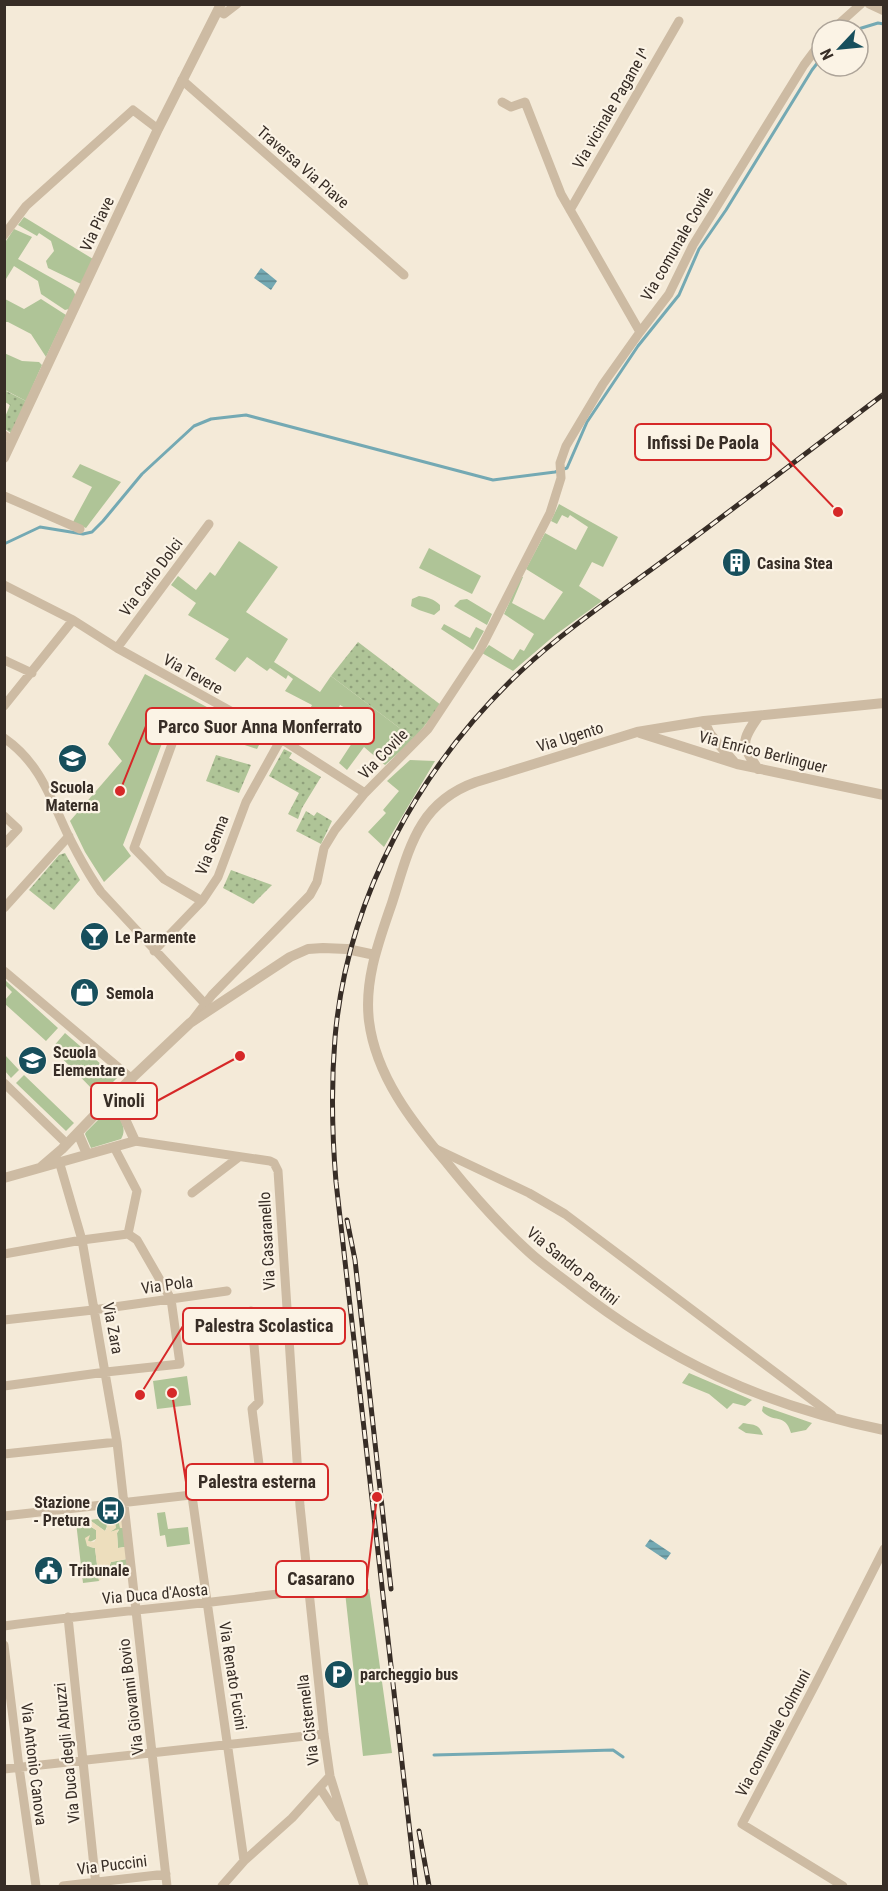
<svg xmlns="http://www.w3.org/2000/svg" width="888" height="1891" viewBox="0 0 888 1891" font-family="'Roboto Condensed',sans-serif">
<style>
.grass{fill:url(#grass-dots)}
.green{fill:#afc497}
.plaza{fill:#eddebd}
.water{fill:url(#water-rules)}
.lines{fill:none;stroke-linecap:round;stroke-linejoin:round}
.stream{stroke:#74a9b3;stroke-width:3}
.minor{stroke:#cdbba3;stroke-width:9}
.tertiary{stroke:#cdbba3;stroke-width:10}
.rail-casing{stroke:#372d26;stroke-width:5}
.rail{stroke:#fbf3e5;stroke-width:3;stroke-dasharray:9;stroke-linecap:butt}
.labels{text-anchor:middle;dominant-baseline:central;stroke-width:4.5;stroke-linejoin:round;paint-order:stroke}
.street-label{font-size:16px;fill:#372d26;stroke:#fbf3e5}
.poi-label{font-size:16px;font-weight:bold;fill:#372d26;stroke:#fbf3e5;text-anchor:start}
.leader{fill:none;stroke:#d62828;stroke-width:2}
.callout-dot{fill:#d62828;stroke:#fbf3e5;stroke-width:2}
.callout{fill:#fbf3e5;stroke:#d62828;stroke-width:2}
.callout-label{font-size:18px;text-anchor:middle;font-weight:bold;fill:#372d26}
</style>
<defs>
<pattern id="grass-dots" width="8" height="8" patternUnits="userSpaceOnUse" patternTransform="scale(1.5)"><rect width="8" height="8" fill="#afc497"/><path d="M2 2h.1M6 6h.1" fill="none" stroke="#8fa07b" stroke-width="1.8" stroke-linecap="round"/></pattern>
<pattern id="water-rules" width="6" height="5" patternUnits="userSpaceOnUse" patternTransform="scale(1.5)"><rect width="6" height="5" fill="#74a9b3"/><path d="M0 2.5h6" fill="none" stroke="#608a91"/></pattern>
</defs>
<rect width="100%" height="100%" fill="#f4ead8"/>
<!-- grass -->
<path class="grass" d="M4,390l22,11 -15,32 -6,-4v-12l5,-12 -5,-3z
M358,642l83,63 -27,34 -83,-63z
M284,749l8,4 -3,5 32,19 -19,31 -4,11 -10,-5 11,-21 -30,-17z
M216,755l35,10 -12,28 -33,-12z
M306,811l8,5 3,-4 15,9 -11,23 -25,-13z
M65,853l15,27 -26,30 -25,-20 30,-35z
M231,870l41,15 -19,19 -30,-16z"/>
<!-- green -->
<path class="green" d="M24,217l69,42 -12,25 -33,-16 -2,-7 8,-10 -3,-10 -12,-8 -2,3 -19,-11z
M14,229l18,8 -14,22 55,31 3,6 -7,13 -4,1 -24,-16 -3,-13 -24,-15 -8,13 -1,-1 -1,-34z
M5,299l19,10 17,-10 25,16 -20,42 -15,-23 -23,-12h-3z
M4,353l18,8 17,1 3,3 -16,36 -21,-11z
M80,464l41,18 -35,46 -13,-6 19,-35 -20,-10z
M559,504l59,33 -15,30 -11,-5 -13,24 23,15 -47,34 -42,36 -31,-18 7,-8 24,15 7,-11 4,2 10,-17 -30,-20 17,-37h2l-11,26 32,17 19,-28 -37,-23 19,-36 31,17 12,-23 -18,-12 -2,3 -6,-3 -5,9 -6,-3z
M239,541l39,26 -32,45 42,27 -14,23 46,30 11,-16 83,63 -29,26 -21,-18 -17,23 -8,-7 28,-43 -27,-15 -9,18 -8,-4 -14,26 -14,-8 17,-32 -27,-14 8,-12 -5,-4 -2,4 -16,-11 -3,3 -20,-14 -12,15 -20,-13 14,-20 -41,-24 8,-12 -25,-18 7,-9 18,14 14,-18 5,4z
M429,548l52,28 -9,18 -53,-26z
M419,596c8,1 15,3 21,9v5l-6,5 -15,-5 -8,-4 1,-7z
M467,599l25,15 -5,11 -33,-19 6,-6z
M444,624l26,14 6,-11 8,4 -11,19 -32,-21z
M145,674l118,63 -6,12 -67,-22 -24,6 -43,112 8,11 -27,26 -19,-30 -15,-31 52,-60 -14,-17z
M410,760l25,1 -51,86 -16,-15 18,-19 -3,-3 16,-19 -12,-10z
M5,980l53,48 -12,13 -41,-37v-4l7,-8 -7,-7z
M65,1033l52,45 -18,18 -47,-48z
M5,1055l14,15 -8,8 -6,-7z
M24,1075l50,48 -8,8 -50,-48z
M111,1107h3c5,11 14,21 7,32l-30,9 -6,-14 1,-2z
M689,1373l63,27 -7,6 -12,-3 -6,6 -18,-15 -27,-11z
M187,1376l4,29 -34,4 -4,-28z
M763,1406l49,17 -6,7 -15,3c-6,-21 -18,-9 -29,-22z
M743,1423c12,2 16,1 20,12l-17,-2 -8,-5z
M165,1512l3,17 20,-2 2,17 -23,3 -2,-12 -5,1 -3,-23z
M111,1517l-6,14 -14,-10v6l5,3v9l-6,3 -5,-4 5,9 5,1 4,33 -16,2 -7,-61z
M117,1518l6,10 2,19 -7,1 -1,-15 2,-3 -9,2 4,-3 1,-10z
M127,1559l1,11 -19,4v-7l2,-5z
M369,1589l23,164 -29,3 -18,-164z"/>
<!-- plaza -->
<path class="plaza" d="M122,1516l1,12h-3l-2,-9h-3l1,9 -6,4 9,-3 -2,4 1,15 7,-1 2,12 -16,3 -2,5v7l-10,7 -4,-33 -8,-2 -2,-8 5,-3 -2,6 6,1 2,-3v-9l-10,-7 5,-2 14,10 2,-3 -1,-5 5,-6z"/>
<!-- water -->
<path class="water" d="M261,268l16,13 -6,9 -17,-12z
M650,1539l21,14 -5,7 -21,-14z"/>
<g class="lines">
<!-- stream -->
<path class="stream" d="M855,30l23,-7 6,1
M4,544l36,-17 43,7 9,-2 11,-11 39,-47 52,-48 17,-7 35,-4 247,65 62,-8 12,-4 20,-46 51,-76 41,-51 20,-46 27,-39 86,-140 10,-13
M434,1755l179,-5 10,7"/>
<!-- minor -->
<path class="minor" d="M869,4l15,7
M218,11l6,3 13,-10
M832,30l29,-26
M182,80l222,195
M502,102l9,5 14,-5 36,92 79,138
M570,210l109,-189
M4,235l22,-29 107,-96 25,19
M4,435l3,2
M4,496l76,33
M4,585l69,35 44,28 164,91 84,54
M117,648l92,-124
M4,660l28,13
M4,706l69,-86
M4,738c36,25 46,59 64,97 10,20 20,39 33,57l106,114
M172,744l-38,104 30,31 38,22
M4,816l14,13 -14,15
M4,908l65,-72
M154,951l48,-50 16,-24 28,-75 35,-63
M4,971l128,108
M192,1021l20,-26 98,-100 7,-13 7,-34 11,-18 30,-37 63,-64 51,-77 71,-139 11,-35 -1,-15 6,-17 37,-62 37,-52 29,-38 24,-49 111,-180 18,-24
M4,1083l63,61
M135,1141l135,20 4,2 4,8 22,335 24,228 6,42 34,110
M434,1148l95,45 36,21 267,201
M59,1161l23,79 35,202 50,444
M192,1193l47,-36
M4,1254l78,-14 46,-6
M251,1311l8,91 -7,7 10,79
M4,1320l89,-10 134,-19
M4,1386l102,-14 74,-8 -9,-65 -34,-59 -9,-6 9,-43 -23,-44
M4,1454l113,-12
M192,1496l52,365
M4,1516l294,-33
M68,1617l28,269
M4,1626c102,-14 203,-22 304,-36
M4,1645l15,122 17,119
M4,1769l320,-35
M320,1788l19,29
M63,1886l103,-12
M222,1886l22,-25 48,-43 38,-42
M843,1886l-101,-62 74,-141 68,-134"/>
<!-- tertiary -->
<path class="tertiary" d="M4,458l154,-329 63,-125
M884,703l-180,18 -67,11 -161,50c-59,21 -67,68 -84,121 -13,38 -28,77 -23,118 7,55 43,101 78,142 25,31 52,62 82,89 13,12 28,22 42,33 97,76 191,120 313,145
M704,721l6,13 24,28
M640,733l97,31 147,31
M758,769c-17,-25 -17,-28 0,-52
M78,1133l9,21
M41,1167l21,-18 52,-54 76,-72 100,-66 18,-8 15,-1 24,1 28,6
M4,1178l131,-37 -21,-46"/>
<defs>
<path id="rail" d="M347,1220l8,40 36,329
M419,1831l10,55
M416,1886l-80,-704c-4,-48 -5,-95 -1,-144 12,-140 84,-271 186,-367 47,-44 102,-80 154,-119 70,-52 139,-105 209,-158"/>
</defs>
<!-- rail casing -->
<use href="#rail" class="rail-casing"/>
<!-- rail -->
<use href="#rail" class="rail"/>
</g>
<!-- icons -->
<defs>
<symbol id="building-disc" viewBox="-11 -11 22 22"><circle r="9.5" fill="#174f5c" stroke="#fbf3e5"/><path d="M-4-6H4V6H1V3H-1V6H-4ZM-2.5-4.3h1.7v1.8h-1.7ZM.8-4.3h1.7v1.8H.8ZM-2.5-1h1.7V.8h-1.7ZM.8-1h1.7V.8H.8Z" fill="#fff"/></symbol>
<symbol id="school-disc" viewBox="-11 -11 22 22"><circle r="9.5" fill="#174f5c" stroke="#fbf3e5"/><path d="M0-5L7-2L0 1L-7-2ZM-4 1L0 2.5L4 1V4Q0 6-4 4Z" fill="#fff"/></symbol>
<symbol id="bar-disc" viewBox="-11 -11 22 22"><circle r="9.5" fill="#174f5c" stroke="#fbf3e5"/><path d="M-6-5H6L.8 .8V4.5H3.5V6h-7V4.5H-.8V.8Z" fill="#fff"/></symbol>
<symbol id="shop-disc" viewBox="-11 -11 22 22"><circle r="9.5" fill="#174f5c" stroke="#fbf3e5"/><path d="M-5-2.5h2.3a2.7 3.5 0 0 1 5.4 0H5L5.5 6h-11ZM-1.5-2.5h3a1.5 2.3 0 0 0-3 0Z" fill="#fff"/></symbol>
<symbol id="bus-disc" viewBox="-11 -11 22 22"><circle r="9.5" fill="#174f5c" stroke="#fbf3e5"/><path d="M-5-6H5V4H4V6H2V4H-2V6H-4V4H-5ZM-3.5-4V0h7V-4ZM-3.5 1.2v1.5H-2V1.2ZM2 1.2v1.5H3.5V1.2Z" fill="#fff"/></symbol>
<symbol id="civic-disc" viewBox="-11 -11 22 22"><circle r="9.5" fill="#174f5c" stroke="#fbf3e5"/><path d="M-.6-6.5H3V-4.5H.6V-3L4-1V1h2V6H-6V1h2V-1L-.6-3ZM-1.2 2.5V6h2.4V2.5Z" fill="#fff"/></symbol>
<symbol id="parking-disc" viewBox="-11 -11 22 22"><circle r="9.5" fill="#174f5c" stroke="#fbf3e5"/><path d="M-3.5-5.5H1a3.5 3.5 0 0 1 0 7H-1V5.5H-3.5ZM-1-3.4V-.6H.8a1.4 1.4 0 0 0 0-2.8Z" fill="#fff"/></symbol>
</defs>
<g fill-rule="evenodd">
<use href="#building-disc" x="720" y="546" width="33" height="33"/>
<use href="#school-disc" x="56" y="742" width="33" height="33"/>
<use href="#bar-disc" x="78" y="920" width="33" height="33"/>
<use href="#shop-disc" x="68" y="976" width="33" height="33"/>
<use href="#school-disc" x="16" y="1044" width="33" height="33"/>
<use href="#bus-disc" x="94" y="1494" width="33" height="33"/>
<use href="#civic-disc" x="32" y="1554" width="33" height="33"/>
<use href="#parking-disc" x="322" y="1658" width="33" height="33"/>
</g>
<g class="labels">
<!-- street labels -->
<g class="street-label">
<text transform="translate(611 108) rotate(-60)">Via vicinale Pagane I^</text>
<text transform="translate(303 167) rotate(41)">Traversa Via Piave</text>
<text transform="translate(97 224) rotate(-65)">Via Piave</text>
<text transform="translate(677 244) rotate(-60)">Via comunale Covile</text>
<text transform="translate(151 577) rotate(-53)">Via Carlo Dolci</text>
<text transform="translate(193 674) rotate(29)">Via Tevere</text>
<text transform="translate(570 737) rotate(-17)">Via Ugento</text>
<text transform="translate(763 752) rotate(14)">Via Enrico Berlinguer</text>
<text transform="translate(383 754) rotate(-46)">Via Covile</text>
<text transform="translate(212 845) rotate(-68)">Via Senna</text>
<text transform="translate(267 1241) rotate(-93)">Via Casaranello</text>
<text transform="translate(573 1266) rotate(39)">Via Sandro Pertini</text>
<text transform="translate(167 1285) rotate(-8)">Via Pola</text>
<text transform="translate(113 1328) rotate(79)">Via Zara</text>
<text transform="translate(155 1594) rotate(-5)">Via Duca d'Aosta</text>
<text transform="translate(233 1676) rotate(81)">Via Renato Fucini</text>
<text transform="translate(131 1697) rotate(-97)">Via Giovanni Bovio</text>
<text transform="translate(308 1720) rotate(-97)">Via Cisternella</text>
<text transform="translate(773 1733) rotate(-62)">Via comunale Colmuni</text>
<text transform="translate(67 1753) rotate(-96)">Via Duca degli Abruzzi</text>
<text transform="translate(34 1764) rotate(83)">Via Antonio Canova</text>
<text transform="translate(112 1865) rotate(-7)">Via Puccini</text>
</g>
<!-- poi labels -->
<g class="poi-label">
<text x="757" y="563">Casina Stea</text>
<text x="72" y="787" text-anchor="middle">Scuola<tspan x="72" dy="18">Materna</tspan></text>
<text x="115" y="937">Le Parmente</text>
<text x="106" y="993">Semola</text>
<text x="53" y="1052">Scuola<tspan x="53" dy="18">Elementare</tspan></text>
<text x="90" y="1502" text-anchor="end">Stazione<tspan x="90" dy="18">- Pretura</tspan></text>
<text x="69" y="1570">Tribunale</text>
<text x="360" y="1674">parcheggio bus</text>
</g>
</g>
<!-- callouts -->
<path class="leader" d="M838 512L771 442M120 791L146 726M240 1056L157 1101M140 1395L183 1326M172 1393L186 1482M377 1497L367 1579"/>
<g class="callout-dot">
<circle cx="838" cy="512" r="6"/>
<circle cx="120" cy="791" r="6"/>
<circle cx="240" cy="1056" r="6"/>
<circle cx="140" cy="1395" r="6"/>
<circle cx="172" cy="1393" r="6"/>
<circle cx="377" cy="1497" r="6"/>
</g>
<g class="callout">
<rect x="635" y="424" width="136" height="36" rx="6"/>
<rect x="146" y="708" width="228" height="36" rx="6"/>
<rect x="91" y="1083" width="66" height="36" rx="6"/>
<rect x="183" y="1308" width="162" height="36" rx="6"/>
<rect x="186" y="1464" width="142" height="36" rx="6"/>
<rect x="276" y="1561" width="91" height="36" rx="6"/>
</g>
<g class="callout-label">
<text x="703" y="449">Infissi De Paola</text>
<text x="260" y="733">Parco Suor Anna Monferrato</text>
<text x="124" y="1107">Vinoli</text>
<text x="264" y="1332">Palestra Scolastica</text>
<text x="257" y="1488">Palestra esterna</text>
<text x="321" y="1585">Casarano</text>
</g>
<!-- border -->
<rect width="888" height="1891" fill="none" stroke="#372d26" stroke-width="12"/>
<!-- north arrow -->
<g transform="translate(840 48) rotate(244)"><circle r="28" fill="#fbf3e5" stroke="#ada499" stroke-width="1.5"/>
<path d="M0-4.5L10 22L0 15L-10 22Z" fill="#174f5c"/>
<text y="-9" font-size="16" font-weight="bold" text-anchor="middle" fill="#372d26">N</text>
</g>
</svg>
